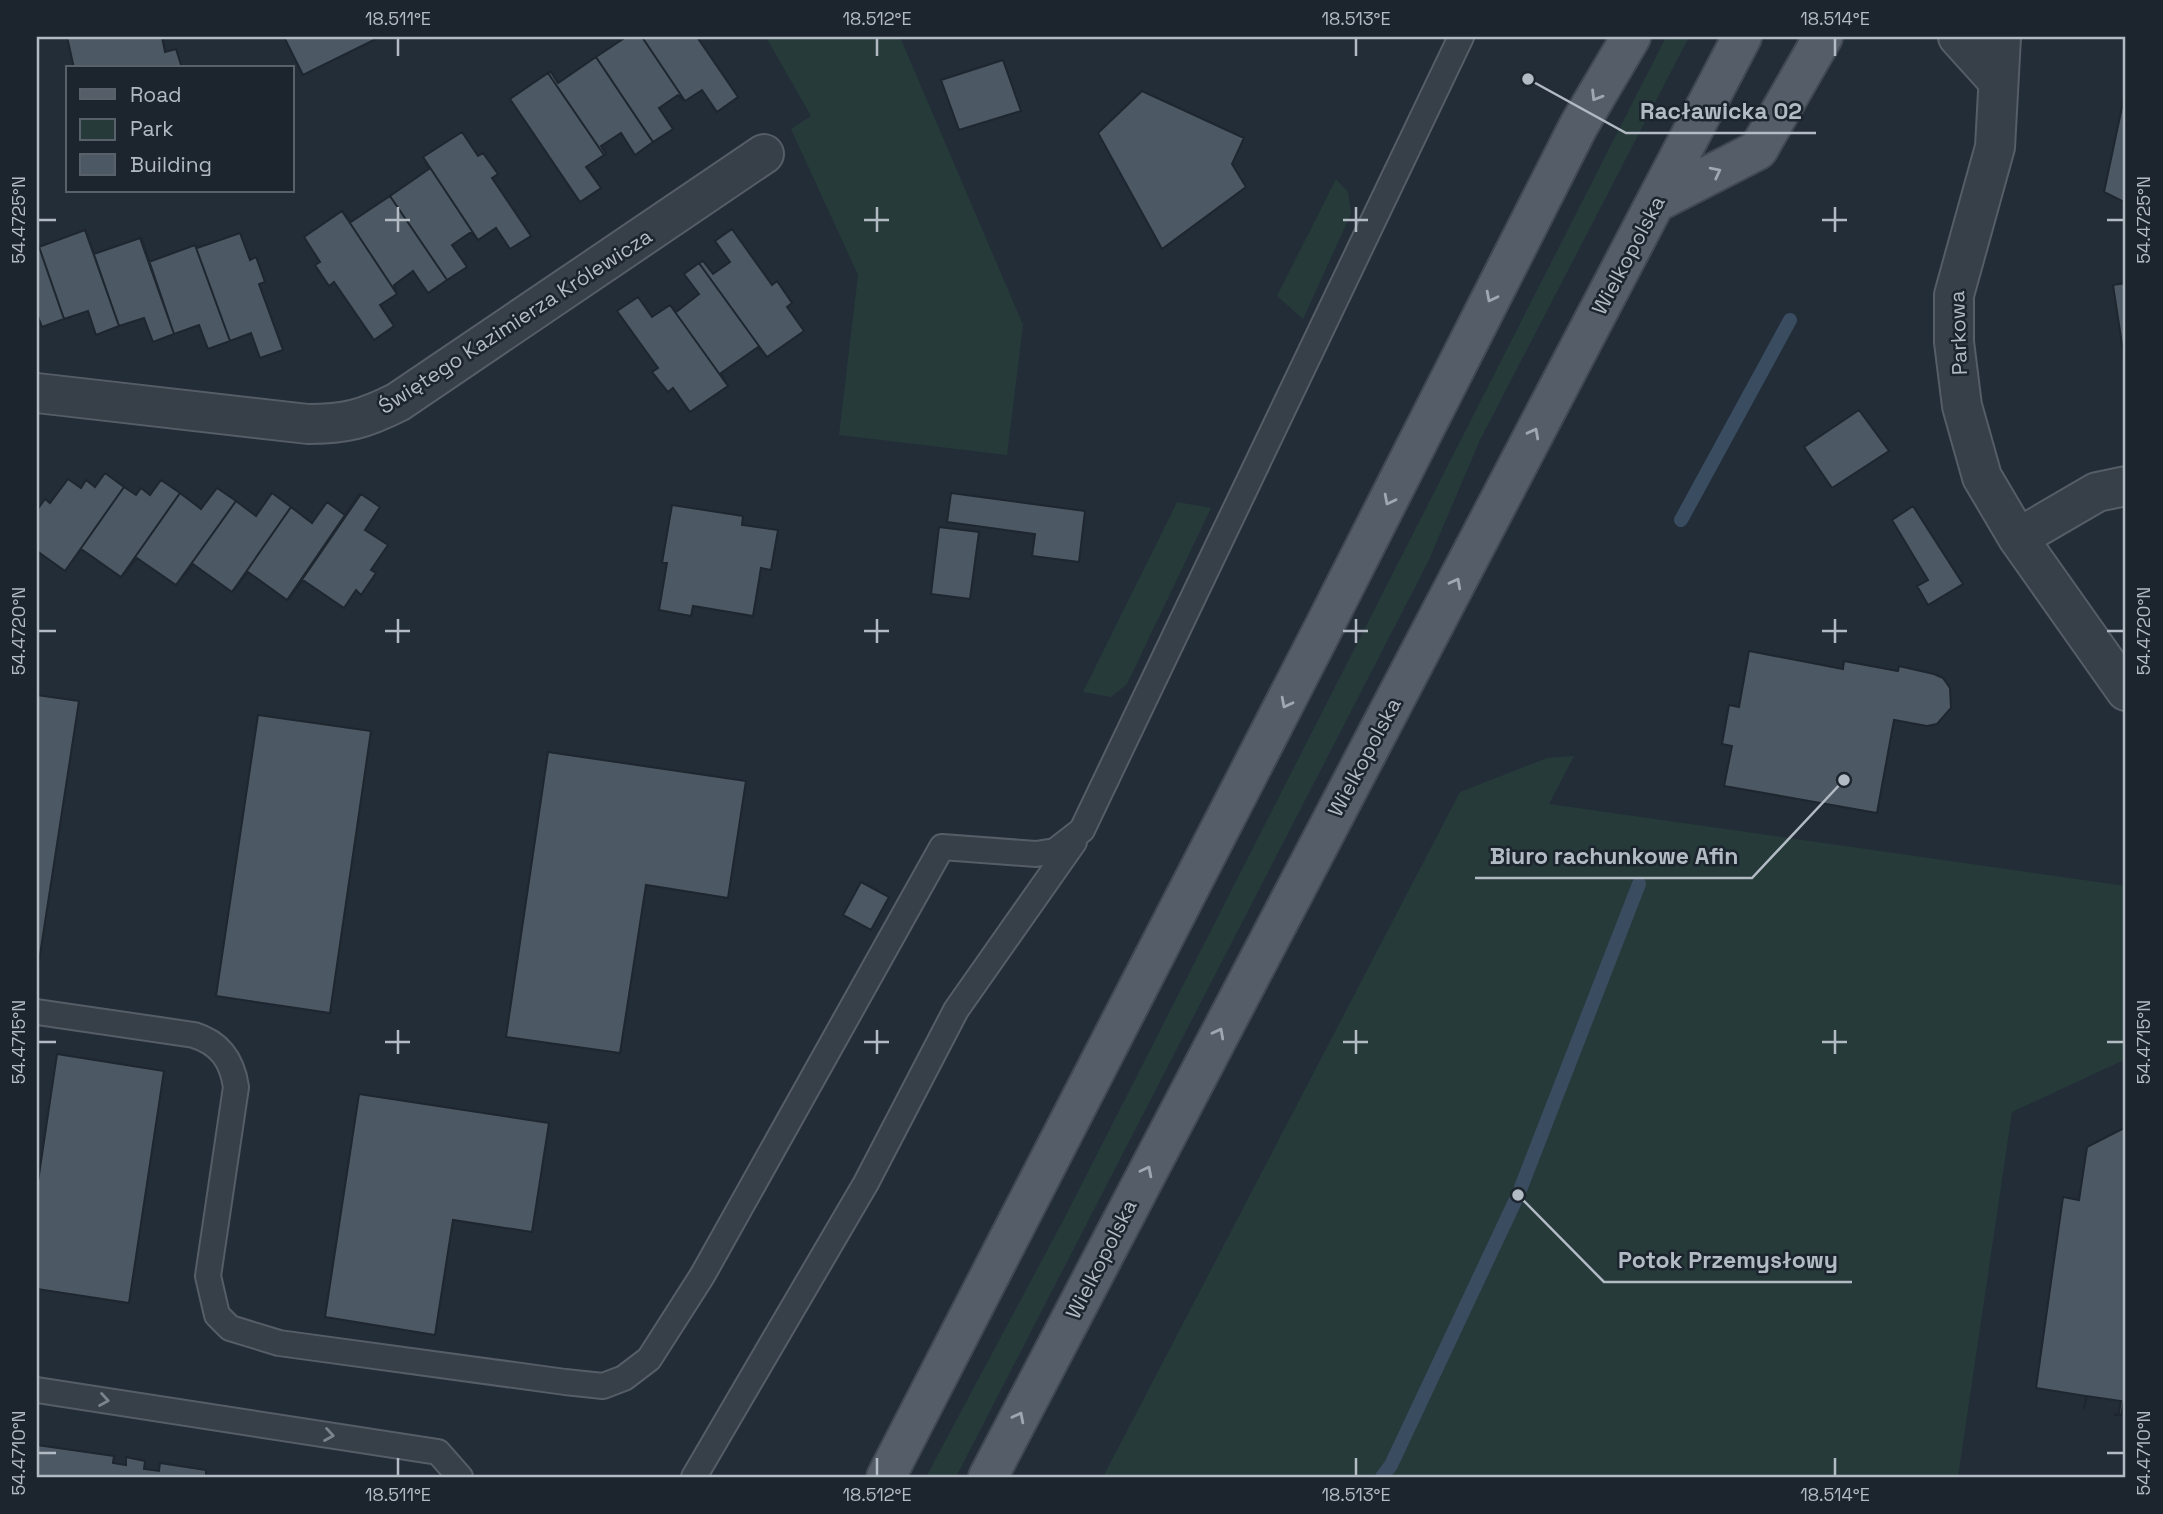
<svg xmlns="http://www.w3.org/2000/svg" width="2163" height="1514" viewBox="0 0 2163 1514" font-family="'Space Grotesk',sans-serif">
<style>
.green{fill:#263a3a}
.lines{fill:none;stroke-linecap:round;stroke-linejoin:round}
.stream{stroke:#3a4c60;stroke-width:14}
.building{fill:#4c5863;stroke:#1e262f;stroke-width:2}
.lane-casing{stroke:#555d66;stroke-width:28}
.street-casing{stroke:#555d66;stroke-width:42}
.primary-casing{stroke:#404851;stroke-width:42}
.lane{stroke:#373f48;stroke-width:24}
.street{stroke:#373f48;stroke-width:38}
.primary{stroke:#555e68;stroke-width:38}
.oneway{stroke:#9fa8b2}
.oneway2{stroke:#7b838c}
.ticks{fill:none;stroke:#b2bac4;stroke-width:2.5}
.labels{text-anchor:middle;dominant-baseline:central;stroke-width:5;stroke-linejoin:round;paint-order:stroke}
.street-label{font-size:21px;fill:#b2bac4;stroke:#1c242d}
.leader{fill:none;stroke:#b2bac4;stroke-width:2.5}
.callout-dot{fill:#b2bac4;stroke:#1c242d;stroke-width:2.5}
.callout-label{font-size:23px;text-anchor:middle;font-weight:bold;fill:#b2bac4;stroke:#1c242d;stroke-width:5;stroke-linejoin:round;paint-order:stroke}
.neatline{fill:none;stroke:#b2bac4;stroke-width:2.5}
.ticks-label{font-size:18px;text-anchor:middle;fill:#b2bac4}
</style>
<rect width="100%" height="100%" fill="#232d38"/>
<!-- green -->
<path class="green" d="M766,37h134l123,288 -16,130 -168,-20 19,-160 -67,-146 20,-13z
M1666,37h23l-209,403 -52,122 -472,915h-30l138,-258z
M1336,179l12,13 3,22 -48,105 -26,-23z
M1177,502l34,6 -84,176 -16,13 -28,-5z
M1574,756l-25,48 577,82v173l-114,53 -54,365h-855l357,-685 87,-34z"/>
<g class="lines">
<!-- stream -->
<path class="stream" d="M1681,520l109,-200
M1382,1477l9,-12 127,-270 121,-311"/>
</g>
<!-- building -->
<path class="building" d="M67,37h95l3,15 11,-3 6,19h-108z
M284,37h96l-77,38z
M626,37h16l43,64 -7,-6 -19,13 14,21 -20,13 -57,-85z
M642,37h55l41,60 -21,15 -15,-22 -17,11z
M596,57l57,85 -18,13 -14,-22 -20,13 5,8 -2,1 -56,-82 3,-1 7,11z
M1003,60l18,51 -62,19 -18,-50z
M548,73l56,82 -18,12 15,21 -21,14 -70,-103z
M2126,88v115l-22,-11z
M1142,91l102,47 -12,26 14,23 -84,62 -64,-116z
M462,132l16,24 5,-3 15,21 -6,4 39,58 -21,13 -14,-21 -18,12 -55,-83z
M423,157l55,83 -7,-8 -19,13 15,22 -20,13 -57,-84 39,-27z
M390,196l57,84 -19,13 -15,-22 -19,14 3,9 -55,-83 9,11z
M342,211l55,83 -17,11 14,21 -20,14 -40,-58 -5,4 -14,-21 5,-3 -16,-25z
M85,229l9,25 46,-16 34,96 -21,8 -9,-24 -25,8z
M732,229l40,56 5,-4 15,22 -5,4 17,24 -37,26 -68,-94 4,-2 10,13 17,-12 -15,-21z
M85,230l34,96 -23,9 -8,-24 -24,8 -27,-78 2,6z
M240,233l10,27 6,-3 9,25 -6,2 24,66 -23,8 -9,-25 -21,8 -35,-96 2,3z
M141,237l8,25 46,-17 35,96 -22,8 -9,-24 -25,9z
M37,241l27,78 -22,8 -5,-13z
M699,263l68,94 -9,-10 -37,26 7,13 -58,-81 6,7 23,-18 -15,-20z
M2126,283v88l-13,-86z
M638,297l14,20 18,-12 58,81 -38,26 -17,-24 -5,4 -16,-20 6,-4 -41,-57z
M1859,410l30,41 -57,37 -28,-41z
M105,473l19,14 -59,84 -28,-20v-41l8,-11 5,4 18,-24 13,9 5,-8 9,7z
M161,480l19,13 -59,84 -40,-28 -16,22 59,-84 12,8 5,-7 9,7z
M217,488l19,13 -60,84 -39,-27 -16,19 59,-84 21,16z
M272,493l19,14 -59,85 -39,-28 -17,21 60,-84 20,15z
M360,493l-73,107 -39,-28 -16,20 59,-85 21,16 15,-21 18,13z
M951,493l134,18 -6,51 -47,-6 3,-22 -88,-12z
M361,494l19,13 -15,23 23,15 -17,25 5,3 -15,22 -5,-5 -12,18 -41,-28 -15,20z
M672,505l71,11 -1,9 36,5 -7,40 -10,-2 -8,48 -60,-10 -2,10 -32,-6 8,-47h-5z
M1913,506l50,78 -35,21 -11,-19 11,-6 -36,-60z
M939,527l40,5 -9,67 -39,-5z
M1749,651l94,18 1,-8 54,10 1,-5 35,8 9,4 7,10 1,20 -14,16 -10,2 -33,-6 -17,93 -153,-27 8,-40 -10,-2 7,-39 10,2z
M37,695l42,6 -41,267h-1z
M258,715l113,16 -41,282 -114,-17z
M548,752l198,29 -18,117 -82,-13 -26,168 -114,-16z
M861,882l28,15 -18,33 -28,-15z
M57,1054l107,17 -35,232 -92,-14v-101z
M359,1094l190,29 -17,109 -79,-12 -18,115 -110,-18z
M2126,1127v264l-5,24h-7l5,-2 2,-12 -34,-5 -3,13 2,-13 -50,-8 27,-191 16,3 8,-53z
M37,1445l77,11 -1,7 13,2v-8l19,4 -1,8 15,2 1,-8 46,7v6l6,1h-175z"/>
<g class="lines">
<defs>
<path id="lane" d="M37,1012l157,23c26,8 38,25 42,52l-28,189 9,39 13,13 49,15 286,39 38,4 21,-8 25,-19 53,-83 240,-429 94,7 19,-3 27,-21 379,-793
M37,1390l401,62 22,25
M694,1477l172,-294 90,-173 118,-168"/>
<path id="street" d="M1958,37l38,42
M2001,37l-6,110 -41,148v47l8,64 20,71 36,61 108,153
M37,393l271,31c38,0 56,-5 90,-22l366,-248
M2018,538l79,-46 29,-6"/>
<path id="primary" d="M1655,203l103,-53 65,-113
M886,1477l438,-850 255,-502 52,-88
M988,1477l754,-1440"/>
</defs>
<!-- lane casing -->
<use href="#lane" class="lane-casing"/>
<!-- street casing -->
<use href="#street" class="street-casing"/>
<!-- primary casing -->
<use href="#primary" class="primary-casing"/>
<!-- lane -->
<use href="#lane" class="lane"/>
<!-- street -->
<use href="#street" class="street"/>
<!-- primary -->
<use href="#primary" class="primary"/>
</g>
<!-- one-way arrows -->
<defs><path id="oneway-chevron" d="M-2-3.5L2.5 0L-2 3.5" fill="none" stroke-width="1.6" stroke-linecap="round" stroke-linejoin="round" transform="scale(1.75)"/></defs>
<g class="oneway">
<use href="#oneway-chevron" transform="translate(1596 96) rotate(121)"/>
<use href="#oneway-chevron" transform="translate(1716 172) rotate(-27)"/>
<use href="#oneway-chevron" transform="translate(1491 297) rotate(117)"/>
<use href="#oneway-chevron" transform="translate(1534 433) rotate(-62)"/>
<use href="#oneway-chevron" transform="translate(1389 500) rotate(117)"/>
<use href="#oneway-chevron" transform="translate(1456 583) rotate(-62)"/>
<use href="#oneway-chevron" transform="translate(1286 703) rotate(117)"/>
<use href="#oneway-chevron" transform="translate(1219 1033) rotate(-62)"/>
<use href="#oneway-chevron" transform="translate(1147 1171) rotate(-63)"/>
<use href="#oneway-chevron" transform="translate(1019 1417) rotate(-63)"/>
</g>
<g class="oneway2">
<use href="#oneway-chevron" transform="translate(104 1400) rotate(9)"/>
<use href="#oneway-chevron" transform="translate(329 1435) rotate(9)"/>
</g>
<!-- ticks -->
<path class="ticks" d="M398,38v18M877,38v18M1356,38v18M1835,38v18M398,207v25M877,207v25M1356,207v25M1835,207v25M38,220h18M385,220h25M864,220h25M1343,220h25M1822,220h25M2107,220h17M398,619v24M877,619v24M1356,619v24M1835,619v24M38,631h18M385,631h25M864,631h25M1343,631h25M1822,631h25M2107,631h17M398,1030v24M877,1030v24M1356,1030v24M1835,1030v24M38,1042h18M385,1042h25M864,1042h25M1343,1042h25M1822,1042h25M2107,1042h17M38,1453h18M2107,1453h17M398,1458v18M877,1458v18M1356,1458v18M1835,1458v18"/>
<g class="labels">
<!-- street labels -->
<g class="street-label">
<text transform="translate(1628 255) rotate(-62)">Wielkopolska</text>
<text transform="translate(515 321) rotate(-33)">Świętego Kazimierza Królewicza</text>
<text transform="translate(1958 333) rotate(-92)">Parkowa</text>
<text transform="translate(1364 757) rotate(-62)">Wielkopolska</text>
<text transform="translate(1101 1259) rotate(-63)">Wielkopolska</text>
</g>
</g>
<!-- callouts -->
<path class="leader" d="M1528 79L1626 133H1816M1844 780L1752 878H1475M1518 1195L1604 1282H1852"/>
<g class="callout-dot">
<circle cx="1528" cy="79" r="7"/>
<circle cx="1844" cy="780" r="7"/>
<circle cx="1518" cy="1195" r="7"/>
</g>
<g class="callout-label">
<text x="1721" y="119">Racławicka 02</text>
<text x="1614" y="864">Biuro rachunkowe Afin</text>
<text x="1728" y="1268">Potok Przemysłowy</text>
</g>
<!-- border -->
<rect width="2163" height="1514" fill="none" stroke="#1c242d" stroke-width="77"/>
<!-- legend -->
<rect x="66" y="66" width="228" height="126" fill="#1c242d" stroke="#586069" stroke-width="2"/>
<rect x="80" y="89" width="35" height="10" fill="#555e68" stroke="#586069" stroke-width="2"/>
<text x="130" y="102" font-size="21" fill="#b2bac4">Road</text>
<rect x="80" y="119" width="35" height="21" fill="#263a3a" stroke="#586069" stroke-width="2"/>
<text x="130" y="136" font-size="21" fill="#b2bac4">Park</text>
<rect x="80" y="154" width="35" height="21" fill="#4c5863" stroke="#586069" stroke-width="2"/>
<text x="130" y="172" font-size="21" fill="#b2bac4">Building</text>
<rect x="38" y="38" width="2086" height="1438" class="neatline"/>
<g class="ticks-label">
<text x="398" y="25">18.511°E</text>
<text x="877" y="25">18.512°E</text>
<text x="1356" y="25">18.513°E</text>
<text x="1835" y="25">18.514°E</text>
<text transform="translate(19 220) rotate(-90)" y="6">54.4725°N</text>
<text transform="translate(2144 220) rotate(-90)" y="6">54.4725°N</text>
<text transform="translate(19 631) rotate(-90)" y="6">54.4720°N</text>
<text transform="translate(2144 631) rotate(-90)" y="6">54.4720°N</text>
<text transform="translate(19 1042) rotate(-90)" y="6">54.4715°N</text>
<text transform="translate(2144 1042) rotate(-90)" y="6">54.4715°N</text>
<text transform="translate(19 1453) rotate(-90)" y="6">54.4710°N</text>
<text transform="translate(2144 1453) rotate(-90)" y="6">54.4710°N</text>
<text x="398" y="1501">18.511°E</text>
<text x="877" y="1501">18.512°E</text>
<text x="1356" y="1501">18.513°E</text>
<text x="1835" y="1501">18.514°E</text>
</g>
</svg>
